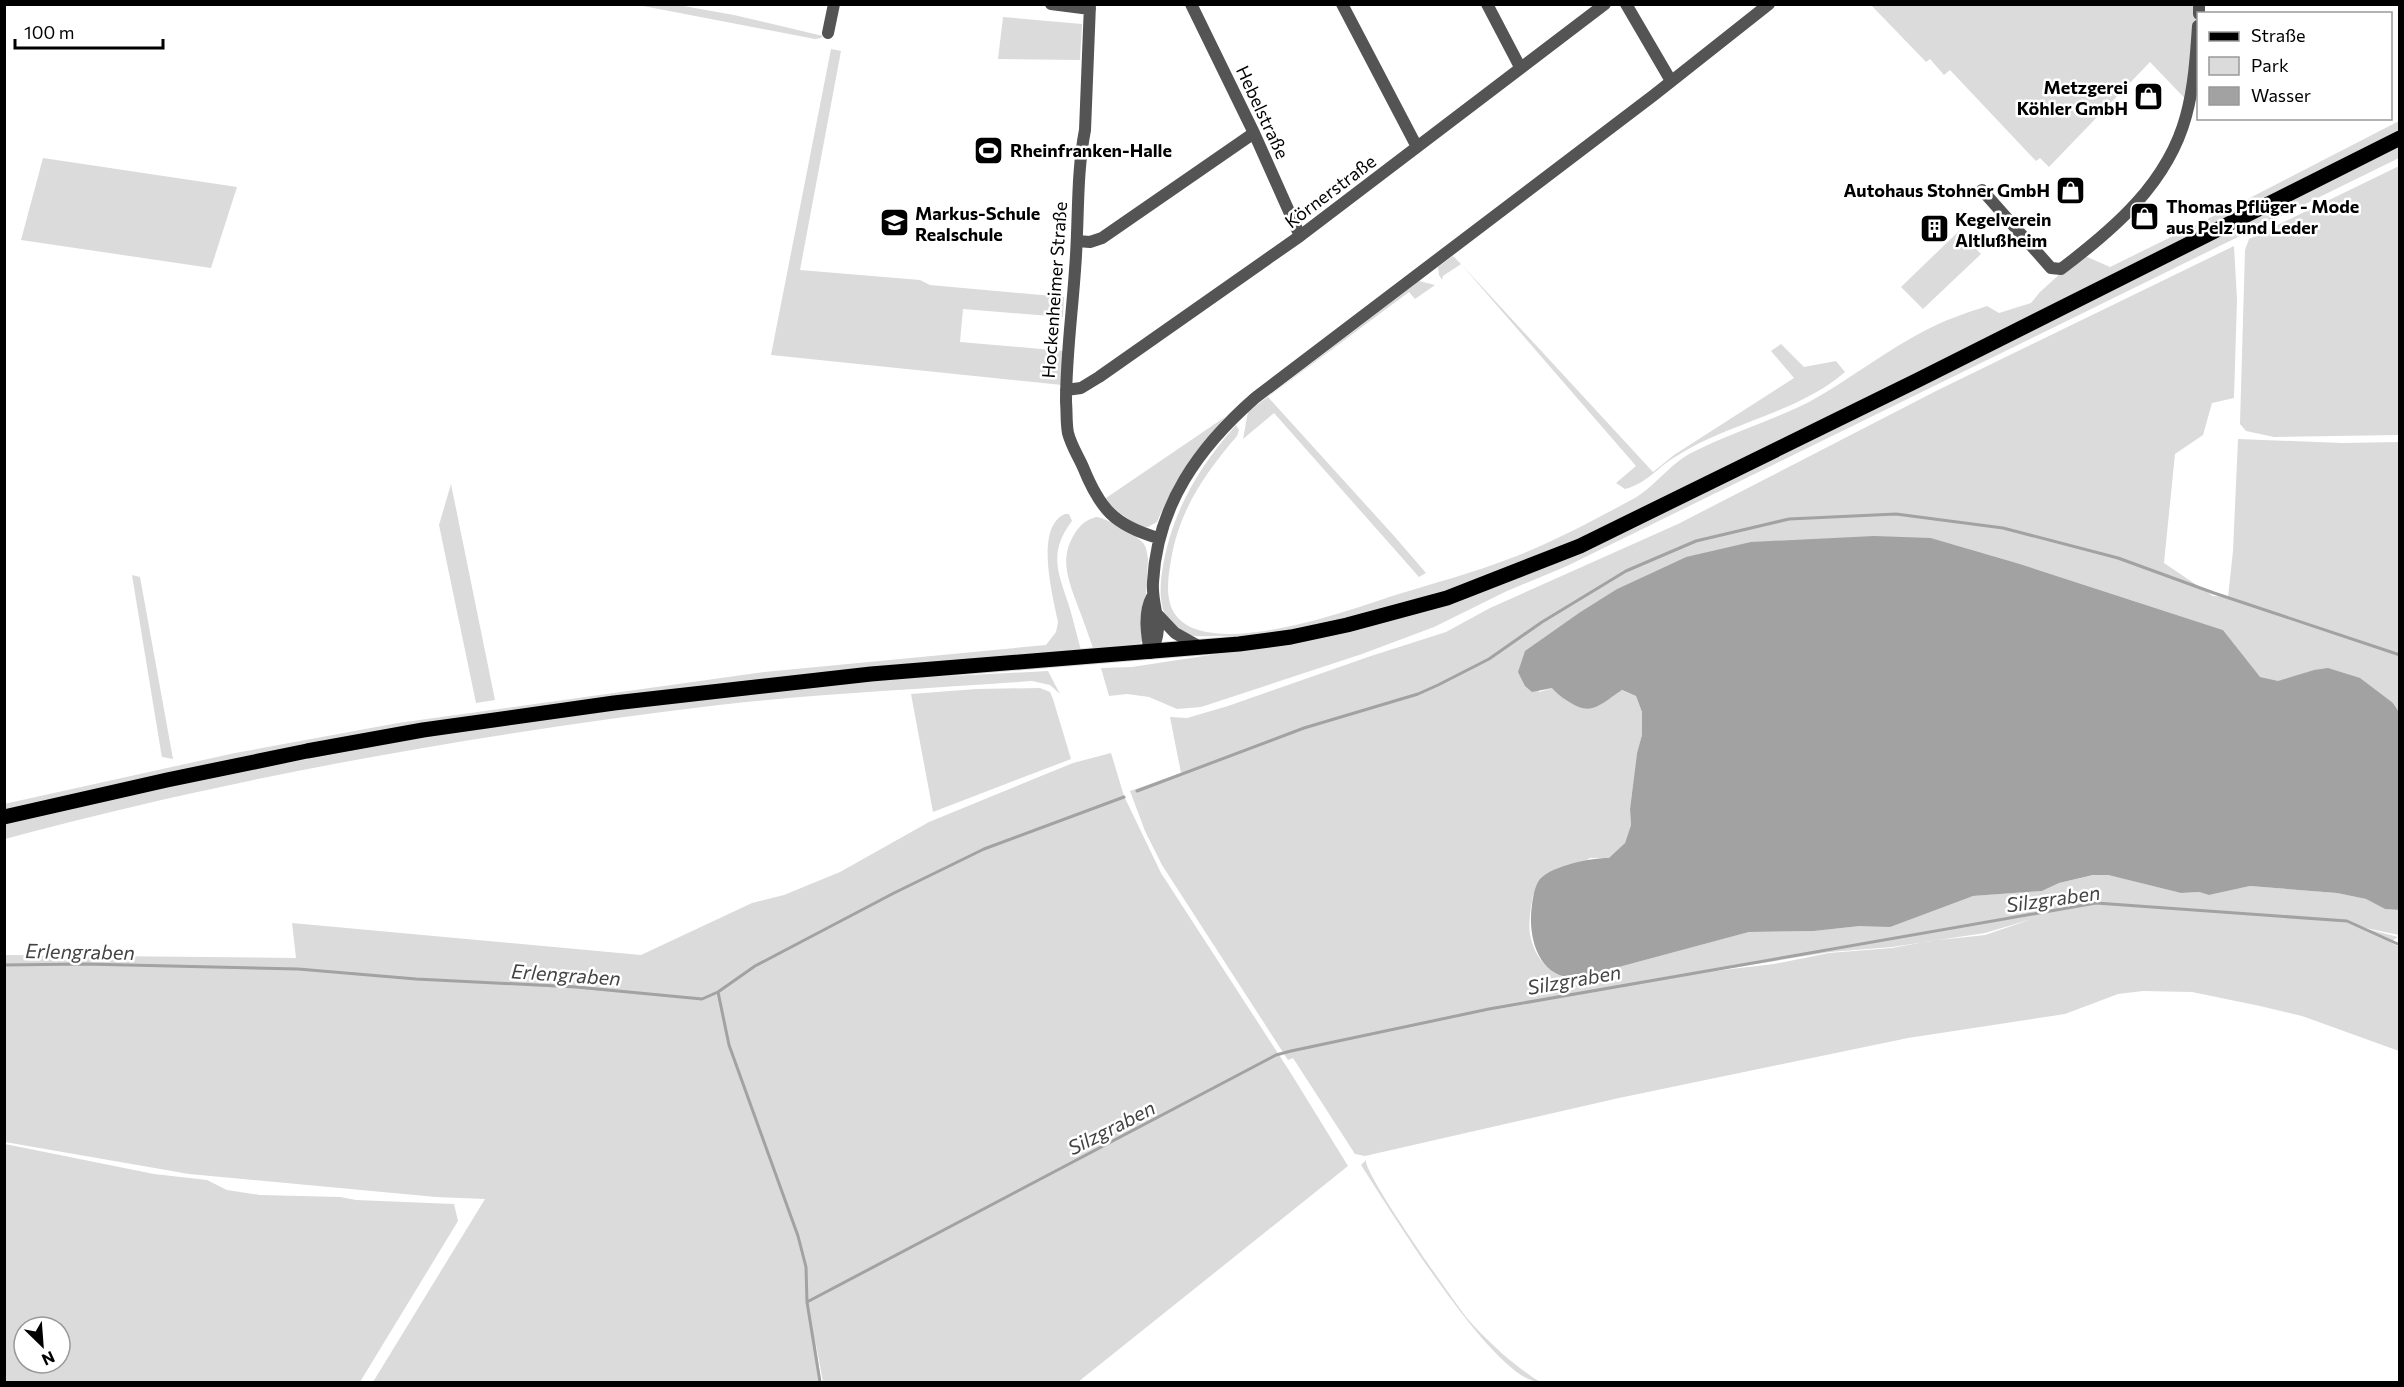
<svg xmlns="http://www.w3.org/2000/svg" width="2404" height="1387" viewBox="0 0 2404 1387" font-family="Commissioner,sans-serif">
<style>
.green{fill:#dbdbdb;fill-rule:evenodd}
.water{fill:#a2a2a2}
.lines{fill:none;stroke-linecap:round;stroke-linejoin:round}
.stream{stroke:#a2a2a2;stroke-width:3}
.major-casing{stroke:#dbdbdb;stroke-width:17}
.minor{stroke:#545454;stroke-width:12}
.major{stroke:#000;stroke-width:15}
.labels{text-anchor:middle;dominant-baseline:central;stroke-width:5;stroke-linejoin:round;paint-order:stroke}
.poi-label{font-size:18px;font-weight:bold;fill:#000;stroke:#fff;text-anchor:start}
.street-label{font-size:18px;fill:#000;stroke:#fff}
.water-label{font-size:20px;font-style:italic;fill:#434343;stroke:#fff}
</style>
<rect width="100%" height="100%" fill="#fff"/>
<!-- green -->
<path class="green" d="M638,5h40l56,10 89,21 -2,2 -6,1z
M1871,5h331l-4,9v69l-4,25 -44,-46 -101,105 -9,-9 -4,3 -86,-91 -6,5 -14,-16 -4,3z
M1003,17l79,7 -2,36 -82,-1z
M831,49l10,2 -41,219 120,10 10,5 134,12 -1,20 -100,-8 -3,33 104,9 -2,34 -291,-30z
M2399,121v12l-829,412c-41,16 -81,33 -123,47 -28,10 -58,16 -87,23 -47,12 -95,23 -143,21 -11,0 -26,2 -36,-4 -22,-12 -22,-38 -19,-60 9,-59 36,-104 74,-147l3,5 -2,6c-32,37 -58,75 -66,124 -3,18 -7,43 7,58 37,40 167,-6 211,-21 42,-13 84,-24 125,-40 41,-16 80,-37 119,-58 22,-12 36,-35 60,-47 37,-19 78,-31 116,-50 40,-22 76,-51 117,-72 19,-10 40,-17 61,-24l12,7 32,-10 9,-11 22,-20 23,-16 25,11 130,-64z
M2399,146v12l-832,408 -60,25 -73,36 -72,27 -161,53 -24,2 -28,-12 -22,-3 -18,2 -8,-28 31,-1 149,-23 203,-52 100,-42z
M43,158l194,29 -26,81 -190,-28z
M2399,166v269l-125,2 -28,-6 -6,-7 5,-174 4,-11z
M1959,231l22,23 -58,55 -22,-22z
M2234,246l3,53 -3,99 -22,5 -9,32 -28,19 -11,109 49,33 15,1 5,-46 5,-112 104,4 57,-1v270l-6,-9 -79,-33 -36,12 -19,-5 -36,-47 -203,-66 -89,-26 -245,19 -69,32 -91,62 13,41 13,-4 46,18 23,-16 15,6 6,16v23l-5,18 -7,56 1,16 -6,18 -15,15h-20l-57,37c-2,12 -5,27 -3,39 4,25 23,45 48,44l171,-46 65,-1 46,-5 113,-30 69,-5 17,-8 35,-8h14l73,18 18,-1 10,3 41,-9 87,7 29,6 19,10 14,1v25l-43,-9 42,11 -8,5 9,5v104l-97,-35 -42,-10 -68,-14 -49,-1 -25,3 -53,20 -157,24 -289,60 -254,58 -10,-2 -62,-96 -5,2 -126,-195 -17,-34 -15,-40 51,-18 -11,-56 17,1 41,-12 143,-50 75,-24 44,-24 188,-84 260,-134zM2032,919l-47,16 -55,6 -38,7 -63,5 -55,11 -60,7 116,-19 62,-5 93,-14z
M1453,256l8,8 192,208 21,-17 120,-77 -23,-27 10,-7 23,23 32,-6 9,11c-47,41 -118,51 -170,85 -17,10 -29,27 -50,32l-9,-6 20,-17 -175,-202 -18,12 -1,4 -3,-5 -1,-8z
M1419,281l16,4 -20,14 -6,-7 -141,105 127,140 31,36 -7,4 -145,-164 -31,26 5,-27z
M1225,417c-27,32 -52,66 -68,105l-9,5h-8l-29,-20 -5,-9z
M451,484l44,216 -19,3 -37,-178z
M1065,514h4l3,7c-25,33 -13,53 -2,88 4,14 7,27 11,41l-398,39 -678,123 -1,-8 231,-51 163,-30 366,-51 282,-27 10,-13 2,-10c-5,-25 -24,-95 7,-108z
M1096,517c11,1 41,18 48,27 3,5 3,10 4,15l-4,80 -6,6 -45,3c-5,-14 -10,-29 -16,-44 -9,-25 -18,-46 -2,-71 6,-9 11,-13 21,-16z
M132,575l8,2 33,182 -11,-2 -1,-5z
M1048,671l12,23 -10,-9 -18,-4c-105,8 -209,12 -313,24 -241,29 -481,71 -714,134v-15l235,-52 180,-34 283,-41 208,-19z
M1040,688l10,4 3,7 18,60 -138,53 -22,-118 65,-5z
M1111,753l13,43 37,77 131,202 56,91 -270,216h-255l-8,-43 6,43h-448l112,-183 -49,-2 -247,-23 -184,-32v-187l291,3 -4,-35 349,32 111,-52 32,-8 56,-23 89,-50 144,-59z
M5,1144l149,30 53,6 20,10 33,5 80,2 16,3 98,4 4,17 -98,161h-355zM24,1327h36v36h-36z
M1366,1160c-3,13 87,140 101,158 21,24 46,47 73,64 -45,1 -153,-177 -179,-217z"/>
<!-- water -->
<path class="water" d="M1874,536l57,2 89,26 203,66 37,47 18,4 36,-11 14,-2 32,10 33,25 6,9v198l-14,-1 -19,-10 -29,-6 -87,-7 -41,9 -10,-3 -18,1 -73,-18h-15l-34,8 -17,8 -69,5 -83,31 -30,-1 -46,5 -65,1 -171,46c-39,2 -51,-40 -46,-73 1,-8 3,-20 8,-26 14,-14 51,-21 69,-21l16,-15 6,-18 -1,-16 7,-56 5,-18v-23l-6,-16 -14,-6c-19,12 -30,27 -51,13 -8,-5 -13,-8 -19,-15l-20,4 -7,-6 -7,-14 7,-21 54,-38 38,-24 69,-32 65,-15z"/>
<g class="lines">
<!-- stream -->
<path class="stream" d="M1137,791l167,-63 114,-34 20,-9 51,-26 53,-37 84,-51 70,-30 93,-22 107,-5 107,14 115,30 96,35 186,62
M4,965l80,-1 214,5 118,10 160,8 126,12 16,-7 11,53 69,191 8,31 1,35 13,80
M718,992l37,-26 139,-73 90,-44 140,-52
M807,1302l469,-247 15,-4 198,-42 607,-106 251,18 53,24"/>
<defs>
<path id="major" d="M4,817l163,-37 140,-29 116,-21 191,-27 257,-29 368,-30 52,-7 56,-12 100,-27 133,-52 338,-166 482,-242"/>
</defs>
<!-- major casing -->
<use href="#major" class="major-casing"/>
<!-- minor -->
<path class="minor" d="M1051,4l39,5
M1090,4l-5,126c-9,46 -6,93 -10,140 -3,44 -9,88 -9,132 1,11 0,21 2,31 3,12 10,23 15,34 17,42 31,58 75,71
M1191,4l63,129 46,103
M1342,4l75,143
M1487,4l33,63
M1626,4l45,77
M2199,14v-10
M828,33l6,-29
M1982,190l69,78 10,1c53,-40 107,-86 125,-153 8,-29 10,-60 12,-90
M1077,241l13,1 12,-4 152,-105
M1066,390l15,-2 18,-11 201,-141 305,-232
M1158,615l17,18 25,14
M1150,653c17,-27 1,-43 3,-71 4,-77 46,-135 102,-184l399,-303 115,-91
M1150,653c-3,-17 -7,-40 2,-56"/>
<!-- major -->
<use href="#major" class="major"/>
</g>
<!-- icons -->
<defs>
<symbol id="shop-square" viewBox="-11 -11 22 22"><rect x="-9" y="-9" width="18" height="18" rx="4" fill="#000" stroke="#fff"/><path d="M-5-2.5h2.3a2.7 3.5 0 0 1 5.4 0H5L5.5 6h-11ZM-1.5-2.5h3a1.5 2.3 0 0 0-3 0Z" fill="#fff"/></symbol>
<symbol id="stadium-square" viewBox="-11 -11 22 22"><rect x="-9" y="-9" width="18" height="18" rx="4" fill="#000" stroke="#fff"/><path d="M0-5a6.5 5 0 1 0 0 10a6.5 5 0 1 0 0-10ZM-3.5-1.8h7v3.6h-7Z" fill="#fff"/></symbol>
<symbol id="school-square" viewBox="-11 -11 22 22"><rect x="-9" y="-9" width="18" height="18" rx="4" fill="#000" stroke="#fff"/><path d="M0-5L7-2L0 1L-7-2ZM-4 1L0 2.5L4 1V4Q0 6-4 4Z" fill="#fff"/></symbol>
<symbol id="building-square" viewBox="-11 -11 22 22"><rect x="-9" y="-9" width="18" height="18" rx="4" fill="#000" stroke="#fff"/><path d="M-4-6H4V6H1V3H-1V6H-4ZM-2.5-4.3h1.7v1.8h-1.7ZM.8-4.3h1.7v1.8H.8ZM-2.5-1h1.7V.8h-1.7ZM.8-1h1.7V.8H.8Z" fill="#fff"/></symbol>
</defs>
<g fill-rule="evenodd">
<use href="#shop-square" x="2132" y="80" width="33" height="33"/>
<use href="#stadium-square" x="972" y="134" width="33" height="33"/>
<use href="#shop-square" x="2054" y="174" width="33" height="33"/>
<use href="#shop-square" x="2128" y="200" width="33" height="33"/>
<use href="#school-square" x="878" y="206" width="33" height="33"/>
<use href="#building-square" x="1918" y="212" width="33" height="33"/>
</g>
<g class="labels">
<!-- poi labels -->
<g class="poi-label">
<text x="2128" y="87" text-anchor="end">Metzgerei<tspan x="2128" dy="21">Köhler GmbH</tspan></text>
<text x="1010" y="150">Rheinfranken-Halle</text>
<text x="2050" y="190" text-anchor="end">Autohaus Stohner GmbH</text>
<text x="2166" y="206">Thomas Pflüger - Mode<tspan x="2166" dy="21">aus Pelz und Leder</tspan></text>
<text x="915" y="213">Markus-Schule<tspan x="915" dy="21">Realschule</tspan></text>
<text x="1955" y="219">Kegelverein<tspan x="1955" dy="21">Altlußheim</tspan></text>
</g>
<!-- street labels -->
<g class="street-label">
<text transform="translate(1263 112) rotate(65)">Hebelstraße</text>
<text transform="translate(1330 191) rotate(-37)">Körnerstraße</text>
<text transform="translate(1054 290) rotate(-86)">Hockenheimer Straße</text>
</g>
<!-- water labels -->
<g class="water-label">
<text transform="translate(2053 898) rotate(-8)">Silzgraben</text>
<text transform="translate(80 951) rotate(1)">Erlengraben</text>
<text transform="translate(566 974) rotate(4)">Erlengraben</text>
<text transform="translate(1574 979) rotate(-10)">Silzgraben</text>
<text transform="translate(1111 1127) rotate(-27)">Silzgraben</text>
</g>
</g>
<!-- border -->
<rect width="2404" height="1387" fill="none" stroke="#000000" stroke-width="12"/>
<!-- legend -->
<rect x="2197" y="12" width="195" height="108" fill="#ffffff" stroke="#999999" stroke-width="1.5"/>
<rect x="2209" y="32" width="30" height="9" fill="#000000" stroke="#999999" stroke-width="1.5"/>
<text x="2251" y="42" font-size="18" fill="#000000">Straße</text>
<rect x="2209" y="57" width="30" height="18" fill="#dbdbdb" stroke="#999999" stroke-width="1.5"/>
<text x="2251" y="72" font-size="18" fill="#000000">Park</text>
<rect x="2209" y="87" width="30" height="18" fill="#a2a2a2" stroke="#999999" stroke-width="1.5"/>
<text x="2251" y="102" font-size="18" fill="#000000">Wasser</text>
<!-- north arrow -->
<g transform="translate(42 1345) rotate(155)"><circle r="28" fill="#ffffff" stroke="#999999" stroke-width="1.5"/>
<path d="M0-4.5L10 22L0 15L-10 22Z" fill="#000000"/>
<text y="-9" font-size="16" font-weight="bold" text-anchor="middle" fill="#000000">N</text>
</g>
<!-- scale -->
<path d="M15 39v9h148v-9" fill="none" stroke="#000000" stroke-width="3"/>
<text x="24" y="39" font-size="18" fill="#000000" stroke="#ffffff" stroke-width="4.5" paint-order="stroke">100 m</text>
</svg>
